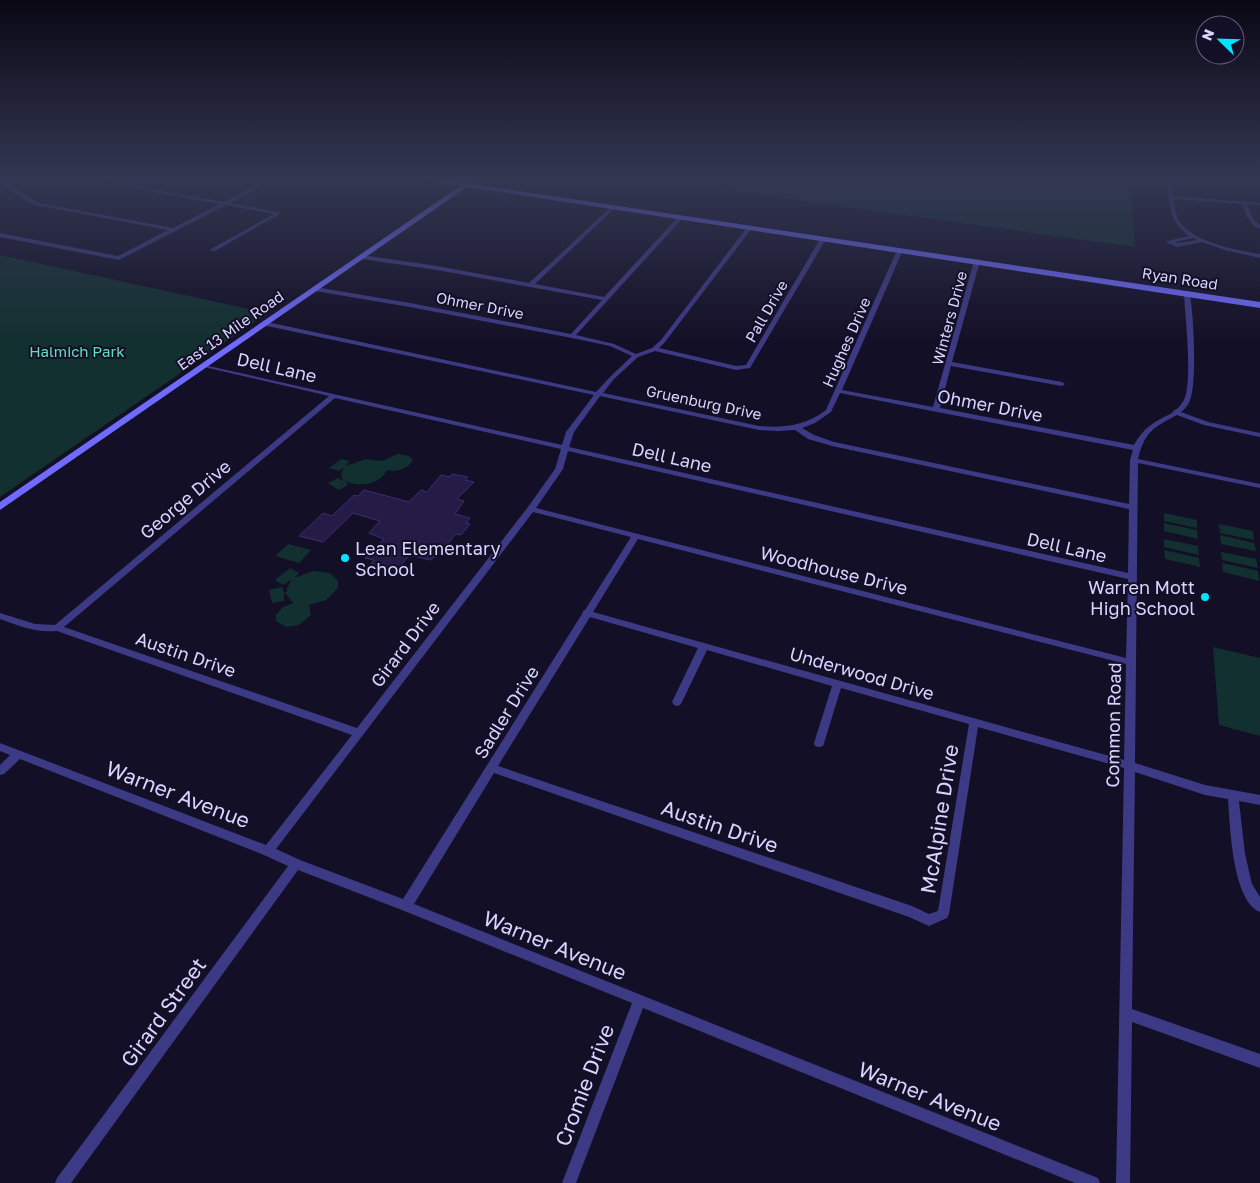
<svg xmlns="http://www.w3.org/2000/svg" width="1260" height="1183" viewBox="0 0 1260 1183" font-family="'Golos Text',sans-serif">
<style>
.green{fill:#12302f}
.building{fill:#241b47;stroke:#3b2d73}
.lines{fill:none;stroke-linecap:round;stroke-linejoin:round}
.minor{fill:#3d3a85;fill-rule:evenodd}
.secondary{fill:#6f6bff;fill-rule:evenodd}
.poi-dot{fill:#00e5ff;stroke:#130f26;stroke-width:2}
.labels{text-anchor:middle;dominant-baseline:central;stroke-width:4;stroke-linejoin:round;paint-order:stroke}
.far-street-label{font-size:15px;fill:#d9d4ff;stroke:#130f26}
.far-park-label{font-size:15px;fill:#5fe0c0;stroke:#130f26}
.street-label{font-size:18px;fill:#d9d4ff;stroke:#130f26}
.poi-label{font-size:18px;fill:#d9d4ff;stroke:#130f26;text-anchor:start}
.near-street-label{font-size:21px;fill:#d9d4ff;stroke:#130f26}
</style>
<rect width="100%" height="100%" fill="#130f26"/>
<!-- green -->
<path class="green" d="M633,177h496l6,70z
M0,255l268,58 -268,184z
M398,454l11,2 4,4c-6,10 -16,12 -26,10 -8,15 -28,18 -42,11l3,4 -9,5 -11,-7 10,-5 5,3 -2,-7 3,-7 -5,4 -10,-3 12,-9 8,2 -3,5 20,-7 16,2z
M1164,513l33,7v8l-33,-7z
M1164,523l33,7 1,9 -34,-8z
M1219,524l34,7 1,9 -34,-7z
M1220,535l34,8 2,8 -35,-7z
M1164,539l34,7 1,9 -35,-8z
M288,544l23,6 -12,13 -24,-7z
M1164,550l35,8 1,9 -35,-8z
M1221,552l35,7 2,9 -36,-8z
M1222,563l36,8 1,10 -36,-9z
M290,568l9,5 -5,5 19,-7 17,2 8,8v7l-12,12 -17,5 2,10 -12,10 -13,2 -10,-6v-6l7,-8 10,-4 -7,-9h-2v7l-12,2 -3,-13 13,-3 2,6 3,-1v-4l5,-9 -9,6 -8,-5z
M1213,647l47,11v78l-41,-11z"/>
<!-- building -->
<path class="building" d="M452,474l16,3 -3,3 9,2 -17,17 7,2 -9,13 15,4 -4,5 4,1 -9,11 -5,-1 -18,21 -8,5 -20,-5 -11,12 -9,-2 -3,3 -16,-4 3,-4 -9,-2 19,-19 -15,-6 11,-12 -27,-8 -30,29 -24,-6 24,-23 9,3 22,-21 4,1 6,-6 45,12 12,-12 6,2 14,-17 9,2z"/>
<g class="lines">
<!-- minor -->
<path class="minor" d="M95,177h8l24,8 97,17 25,-13 17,-12h6l-19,14 -23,12 51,10 -66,38h-4v-2l63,-35 -48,-9 -107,55 -119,-23v-4l118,23 50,-26 -132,-25 -9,-4 -27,-18v-3l39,23 134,25 47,-24 -94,-17z
M1167,177h4l2,19 87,7v2l-13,-1 6,15 7,6v4c-11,-5 -14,-14 -18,-25l-68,-5c1,7 1,16 5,22 15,22 57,29 81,33v4l-35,-8 -23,-8 -24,5 -11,-4v-2l22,-5c-22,-17 -19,-33 -22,-59zM1193,238l4,2 -19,3 -3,-1z
M1233,177l27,2v2l-25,-3z
M612,206l4,1 -81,77 69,13 75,-81h4v2l-107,117 38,9 22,10 16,-6 9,-8 87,-114h4v2l-87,114 -6,6 77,18 10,-1 74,-126 3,-2 3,2 -76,129 -14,2 -81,-19 -17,6 -24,22 -11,14 156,33c25,2 46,0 67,-16l71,-160 3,-2 3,2 -61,140 91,17 41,-146 3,-2 3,2 -28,101 110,20 3,2 -3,2 -111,-20 -11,42 194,37c10,-18 20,-23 38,-32l1,-2c5,-2 8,-6 11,-11 9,-21 1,-83 0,-107l5,-1c5,17 8,92 1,108 -1,4 -5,9 -9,12l27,10 52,11v4l-56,-12 -27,-10c-24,13 -32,16 -39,44l122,25v4l-122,-25 -3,300 70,22 55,10v10l-21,-4 6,53 7,30 8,13v15c-28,-11 -30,-88 -32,-113l-23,-4 -70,-23 -3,237 128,45v14l-128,-46 -2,161h-14l8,-415 -146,-41 -29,187 -2,4 -18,8 -20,-9 -415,-144 -80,131 679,272 5,2 2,5h-25l-432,-175 -67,175h-14l70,-180 -230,-93 -104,-40 -227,313h-16l2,-5 231,-312 -24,-11 -244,-96 -16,15 -4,1v-10l10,-10 -10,-4v-8l266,102 86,-110 -295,-104c-21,2 -38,-5 -57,-12v-6l35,11 20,1 274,-229 -125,-29v-2l358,80 4,-13 28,-37 -327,-69 -3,-2 3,-2 329,70 14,-15 22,-21 -22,-10 -38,-8 -162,-31 -95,-16 -3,-2 3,-2 95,16 161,31 31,-34 -165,-30 -75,-11 -3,-2 3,-2 75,11 92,17zM840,393l293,57 -3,10 -1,44 -295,-62 -20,-7 -12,-7 13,-5 16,-11zM600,396l159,34 19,1 17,-1 13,9 24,7 297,63 -1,64 -559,-126 5,-15zM335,398l226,51 -6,20 -27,38 -171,221 -293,-101zM568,451l560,128 -2,79 -590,-150 27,-39zM533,512l98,25 -46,73 -2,1 -1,3 -179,285 -103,-39 -24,-11zM638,539l488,125 -2,96 -531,-148zM590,617l108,31 -26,54 2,3 3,1 3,-1 2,-3 25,-52 125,36 -18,57 1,3 4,1 4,-1 1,-3 17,-55 128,36 -31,187 -9,3 -17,-8 -414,-140z"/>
<!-- secondary -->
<path class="secondary" d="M410,177h19l35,6 8,-6h8l-9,7 789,118v6l-793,-121 -467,323v-8l460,-316z"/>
</g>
<!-- sky -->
<linearGradient id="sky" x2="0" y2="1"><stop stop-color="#0a0815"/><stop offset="0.52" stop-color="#333752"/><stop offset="1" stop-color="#333752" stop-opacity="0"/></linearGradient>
<rect width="1260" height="343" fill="url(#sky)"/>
<!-- markers -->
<g class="poi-dot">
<circle cx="345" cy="558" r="5"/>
<circle cx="1205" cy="597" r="5"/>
</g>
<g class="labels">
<!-- far-street labels -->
<g class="far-street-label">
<text transform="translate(1180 278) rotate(9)">Ryan Road</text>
<text transform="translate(480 305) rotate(11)">Ohmer Drive</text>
<text transform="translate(766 311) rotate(-60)">Pall Drive</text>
<text transform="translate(949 318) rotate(-75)">Winters Drive</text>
<text transform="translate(230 330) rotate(-35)">East 13 Mile Road</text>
<text transform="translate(846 342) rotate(-66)">Hughes Drive</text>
<text transform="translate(704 402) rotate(12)">Gruenburg Drive</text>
</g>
<!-- far-park labels -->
<g class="far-park-label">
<text x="77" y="351">Halmich Park</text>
</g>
<!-- street labels -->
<g class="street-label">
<text transform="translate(277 367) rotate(13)">Dell Lane</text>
<text transform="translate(990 405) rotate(11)">Ohmer Drive</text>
<text transform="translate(672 457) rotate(13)">Dell Lane</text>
<text transform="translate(185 499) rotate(-40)">George Drive</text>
<text transform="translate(1067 547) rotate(13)">Dell Lane</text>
<text transform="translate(834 570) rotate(14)">Woodhouse Drive</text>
<text transform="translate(405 644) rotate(-53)">Girard Drive</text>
<text transform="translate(186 654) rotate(19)">Austin Drive</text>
<text transform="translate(862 673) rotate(16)">Underwood Drive</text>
<text transform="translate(506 712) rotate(-58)">Sadler Drive</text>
<text transform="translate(1113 725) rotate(-89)">Common Road</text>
</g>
<!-- poi labels -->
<g class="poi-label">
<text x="355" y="548">Lean Elementary<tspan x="355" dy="21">School</tspan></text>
<text x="1195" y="587" text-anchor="end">Warren Mott<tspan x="1195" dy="21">High School</tspan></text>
</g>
<!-- near-street labels -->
<g class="near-street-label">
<text transform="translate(178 794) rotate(21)">Warner Avenue</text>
<text transform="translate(939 819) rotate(-81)">McAlpine Drive</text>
<text transform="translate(720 826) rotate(19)">Austin Drive</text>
<text transform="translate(555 945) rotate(22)">Warner Avenue</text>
<text transform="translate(163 1012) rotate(-54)">Girard Street</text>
<text transform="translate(584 1085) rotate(-69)">Cromie Drive</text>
<text transform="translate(930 1096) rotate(22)">Warner Avenue</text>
</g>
</g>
<!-- north arrow -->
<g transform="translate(1220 40) rotate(293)"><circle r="24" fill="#130f26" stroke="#625e7d"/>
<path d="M0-4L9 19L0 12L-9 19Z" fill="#00e5ff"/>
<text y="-8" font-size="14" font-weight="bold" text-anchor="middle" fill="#d9d4ff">N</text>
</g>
</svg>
